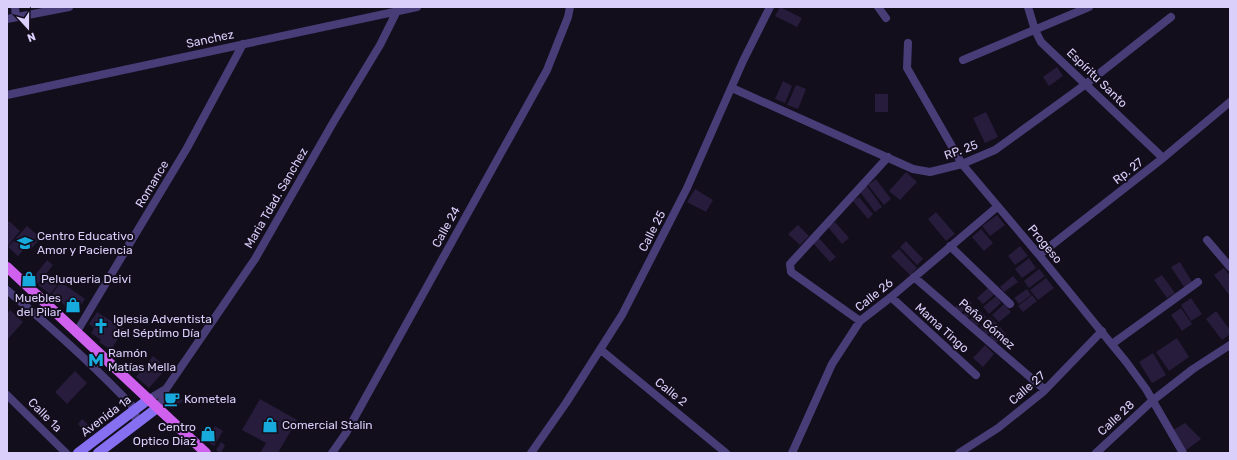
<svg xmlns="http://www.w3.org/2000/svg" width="1237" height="460" viewBox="0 0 1237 460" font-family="Rubik,sans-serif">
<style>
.building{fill:#271c3b}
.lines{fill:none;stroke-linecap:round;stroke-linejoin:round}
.minor{stroke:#483d77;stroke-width:8}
.secondary{stroke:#866ff0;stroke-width:10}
.primary{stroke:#cf61ee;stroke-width:10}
.labels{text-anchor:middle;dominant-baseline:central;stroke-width:4;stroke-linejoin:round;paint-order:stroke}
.street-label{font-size:12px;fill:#dacefa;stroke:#120e1c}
.poi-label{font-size:12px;fill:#dacefa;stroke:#120e1c;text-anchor:start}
</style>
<rect width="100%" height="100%" fill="#120e1c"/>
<!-- building -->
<path class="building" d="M780,7l22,11 -5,9 -22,-11z
M1057,67l6,9 -14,10 -6,-9z
M783,81l9,5 -7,17 -10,-4z
M796,85l10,4 -8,20 -11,-4z
M875,94h13v18h-13z
M986,112l12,25 -13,6 -12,-25z
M906,172l11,10 -17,18 -11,-9z
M876,179l15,20 -7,6 -16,-20z
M867,186l15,21 -7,5 -15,-20z
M695,189l18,11 -7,12 -19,-10z
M859,197l14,17 -5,5 -15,-18z
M936,212l19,22 -9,7 -18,-22z
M997,215l8,10 -15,11 -8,-10z
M9,221l11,10 -13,16v-24z
M835,222l14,16 -7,6 -14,-17z
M798,225l11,11 -9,9 -12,-11z
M27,226l14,12 -11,12 -4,-3 -8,9 -10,-9z
M981,229l12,14 -9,8 -12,-14z
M818,237l18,20 -6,5 -18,-20z
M906,241l17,18 -6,6 -17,-18z
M1020,246l8,10 -13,9 -7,-9z
M899,249l18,19 -7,7 -19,-19z
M1029,258l7,10 -14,10 -7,-9z
M47,260l6,5 -15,19 -6,-5z
M1180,262l12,20 -8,5 -13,-20z
M1224,268l6,8v20l-16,-21z
M1039,269l6,7 -16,12 -5,-7z
M48,273l11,10 -9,11 -12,-9z
M1162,275l13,18 -8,5 -13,-18z
M1013,276l5,6 -14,10 -4,-5z
M1046,278l8,10 -16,12 -8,-10z
M61,282l24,17 -10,14 -24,-18z
M989,287l6,7 -12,10 -6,-6z
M1027,289l4,6 -12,9 -5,-6z
M1032,295l5,6 -14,11 -5,-6z
M996,296l5,7 -12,11 -6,-7z
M966,297l6,6 -12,11 -6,-6z
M1191,298l11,16 -11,7 -10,-16z
M1004,304l7,8 -12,10 -7,-7z
M972,306l4,4 -10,10 -4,-4z
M1181,308l11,16 -10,7 -11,-16z
M10,310l13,12 -16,18v-26z
M979,310l7,7 -9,9 -7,-7z
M1216,311l14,19v4l-8,6 -16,-21z
M97,312l27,17 -13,21 -12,-8 2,-2 -10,-7 3,-5 -5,-4z
M990,317l8,8 -11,10 -7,-8z
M1000,327l6,7 -11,10 -6,-7z
M1177,338l12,19 -20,14 -13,-19z
M985,345l9,9 -11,13 -10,-9z
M1153,353l13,22 -14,8 -13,-21z
M153,356l14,12 -18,20 -13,-11z
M75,371l12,12 -20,21 -12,-12z
M175,392l8,9 -11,8 -7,-8z
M260,399l37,21 -19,33h-18l6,-10 -24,-13z
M82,419l10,9 -6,5 -8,-9z
M1185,423l16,16 -16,12 -12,-21z
M215,426l8,5 -9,15 -8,-5z
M221,442l4,3 -4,8 -5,-3z"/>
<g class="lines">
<!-- minor -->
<path class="minor" d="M15,7l1,10
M878,7l8,11
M1028,7l7,23 6,12 122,116
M7,19l62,-12
M908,43l-1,25 55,96 77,91 88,108 19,26 37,64
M963,60l126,-53
M732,88l181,81 17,3 32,-8 33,-14 91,-66 85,-67
M7,95l410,-88
M1207,240l23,27
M950,246l60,58
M1039,255l124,-97 67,-56
M914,277l131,113
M7,290c45,38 88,76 128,119l1,15
M891,297l85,78
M860,321l-69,-49 -1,-8 98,-107
M76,333l111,-185 56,-104
M1112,344l86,-62
M601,350l125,103
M7,395l59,58
M149,399l17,-10
M157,408l5,-8 4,-11 89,-130 79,-138 46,-76 17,-34
M332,453l14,-20 201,-363 21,-53 2,-10
M531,453l35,-50 56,-88 65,-127 56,-127 27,-54
M792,453l40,-89 28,-43 31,-24 106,-90
M959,453l39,-25 45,-36 59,-61
M1096,453l56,-52 41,-32 37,-24"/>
<!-- secondary -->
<path class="secondary" d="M78,453l71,-54
M98,453l59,-45"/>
<!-- primary -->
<path class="primary" d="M7,267l199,186"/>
</g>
<!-- icons -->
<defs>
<symbol id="school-bare" viewBox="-9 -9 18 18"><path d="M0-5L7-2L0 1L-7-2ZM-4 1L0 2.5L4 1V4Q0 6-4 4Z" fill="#17abdd" stroke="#120e1c" stroke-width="2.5" paint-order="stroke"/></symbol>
<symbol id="shop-bare" viewBox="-9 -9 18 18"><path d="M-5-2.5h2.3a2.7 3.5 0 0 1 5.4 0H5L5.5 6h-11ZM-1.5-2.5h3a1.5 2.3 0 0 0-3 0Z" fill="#17abdd" stroke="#120e1c" stroke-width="2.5" paint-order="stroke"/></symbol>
<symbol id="church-bare" viewBox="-9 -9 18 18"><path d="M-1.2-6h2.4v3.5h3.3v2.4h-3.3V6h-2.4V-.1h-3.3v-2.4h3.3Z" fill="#17abdd" stroke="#120e1c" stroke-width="2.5" paint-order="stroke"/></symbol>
<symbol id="metro-bare" viewBox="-9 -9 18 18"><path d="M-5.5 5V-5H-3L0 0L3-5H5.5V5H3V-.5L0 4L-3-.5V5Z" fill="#17abdd" stroke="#120e1c" stroke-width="2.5" paint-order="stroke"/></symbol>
<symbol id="cafe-bare" viewBox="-9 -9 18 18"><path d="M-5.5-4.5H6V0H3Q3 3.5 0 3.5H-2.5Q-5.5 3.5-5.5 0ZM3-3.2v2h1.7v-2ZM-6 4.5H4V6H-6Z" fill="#17abdd" stroke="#120e1c" stroke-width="2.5" paint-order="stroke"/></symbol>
</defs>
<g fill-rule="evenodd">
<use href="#school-bare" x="14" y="232" width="22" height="22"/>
<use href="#shop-bare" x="18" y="268" width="22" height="22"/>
<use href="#shop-bare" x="62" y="294" width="22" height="22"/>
<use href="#church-bare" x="90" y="315" width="22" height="22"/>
<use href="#metro-bare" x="85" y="349" width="22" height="22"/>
<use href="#cafe-bare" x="161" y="388" width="22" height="22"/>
<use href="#shop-bare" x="259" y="414" width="22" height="22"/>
<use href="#shop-bare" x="197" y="423" width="22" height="22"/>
</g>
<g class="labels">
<!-- street labels -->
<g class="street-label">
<text transform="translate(210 39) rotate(-12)">Sanchez</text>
<text transform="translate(1097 78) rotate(44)">Espíritu Santo</text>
<text transform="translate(961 150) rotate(-20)">RP. 25</text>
<text transform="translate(1128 171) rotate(-38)">Rp. 27</text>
<text transform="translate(152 184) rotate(-59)">Romance</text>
<text transform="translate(276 198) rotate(-60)">Maria Tdad. Sanchez</text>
<text transform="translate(446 227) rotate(-61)">Calle 24</text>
<text transform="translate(652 231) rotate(-63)">Calle 25</text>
<text transform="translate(1045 244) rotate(50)">Progeso</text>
<text transform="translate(874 295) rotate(-39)">Calle 26</text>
<text transform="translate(987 324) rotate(41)">Peña Gómez</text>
<text transform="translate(942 328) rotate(42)">Mama Tingo</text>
<text transform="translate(1027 388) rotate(-41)">Calle 27</text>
<text transform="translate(671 392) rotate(39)">Calle 2</text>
<text transform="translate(45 415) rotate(45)">Calle 1a</text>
<text transform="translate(106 416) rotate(-37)">Avenida 1a</text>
<text transform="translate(1116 418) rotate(-43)">Calle 28</text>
</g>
<!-- poi labels -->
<g class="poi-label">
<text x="37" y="236">Centro Educativo<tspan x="37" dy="14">Amor y Paciencia</tspan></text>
<text x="41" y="279">Peluqueria Deivi</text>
<text x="61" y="298" text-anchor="end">Muebles<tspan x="61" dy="14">del Pilar</tspan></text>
<text x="113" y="319">Iglesia Adventista<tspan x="113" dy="14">del Séptimo Día</tspan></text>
<text x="108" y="353">Ramón<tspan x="108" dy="14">Matías Mella</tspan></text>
<text x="184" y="399">Kometela</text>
<text x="282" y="425">Comercial Stalin</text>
<text x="196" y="427" text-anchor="end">Centro<tspan x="196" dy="14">Optico Diaz</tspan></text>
</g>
</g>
<!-- border -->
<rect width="1237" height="460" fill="none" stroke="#dacefa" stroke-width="16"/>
<!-- north arrow -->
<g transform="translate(28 28) rotate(159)" stroke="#120e1c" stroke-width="3" paint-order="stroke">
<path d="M0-3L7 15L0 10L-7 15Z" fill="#dacefa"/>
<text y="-6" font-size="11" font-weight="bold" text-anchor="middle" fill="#dacefa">N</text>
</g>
</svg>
